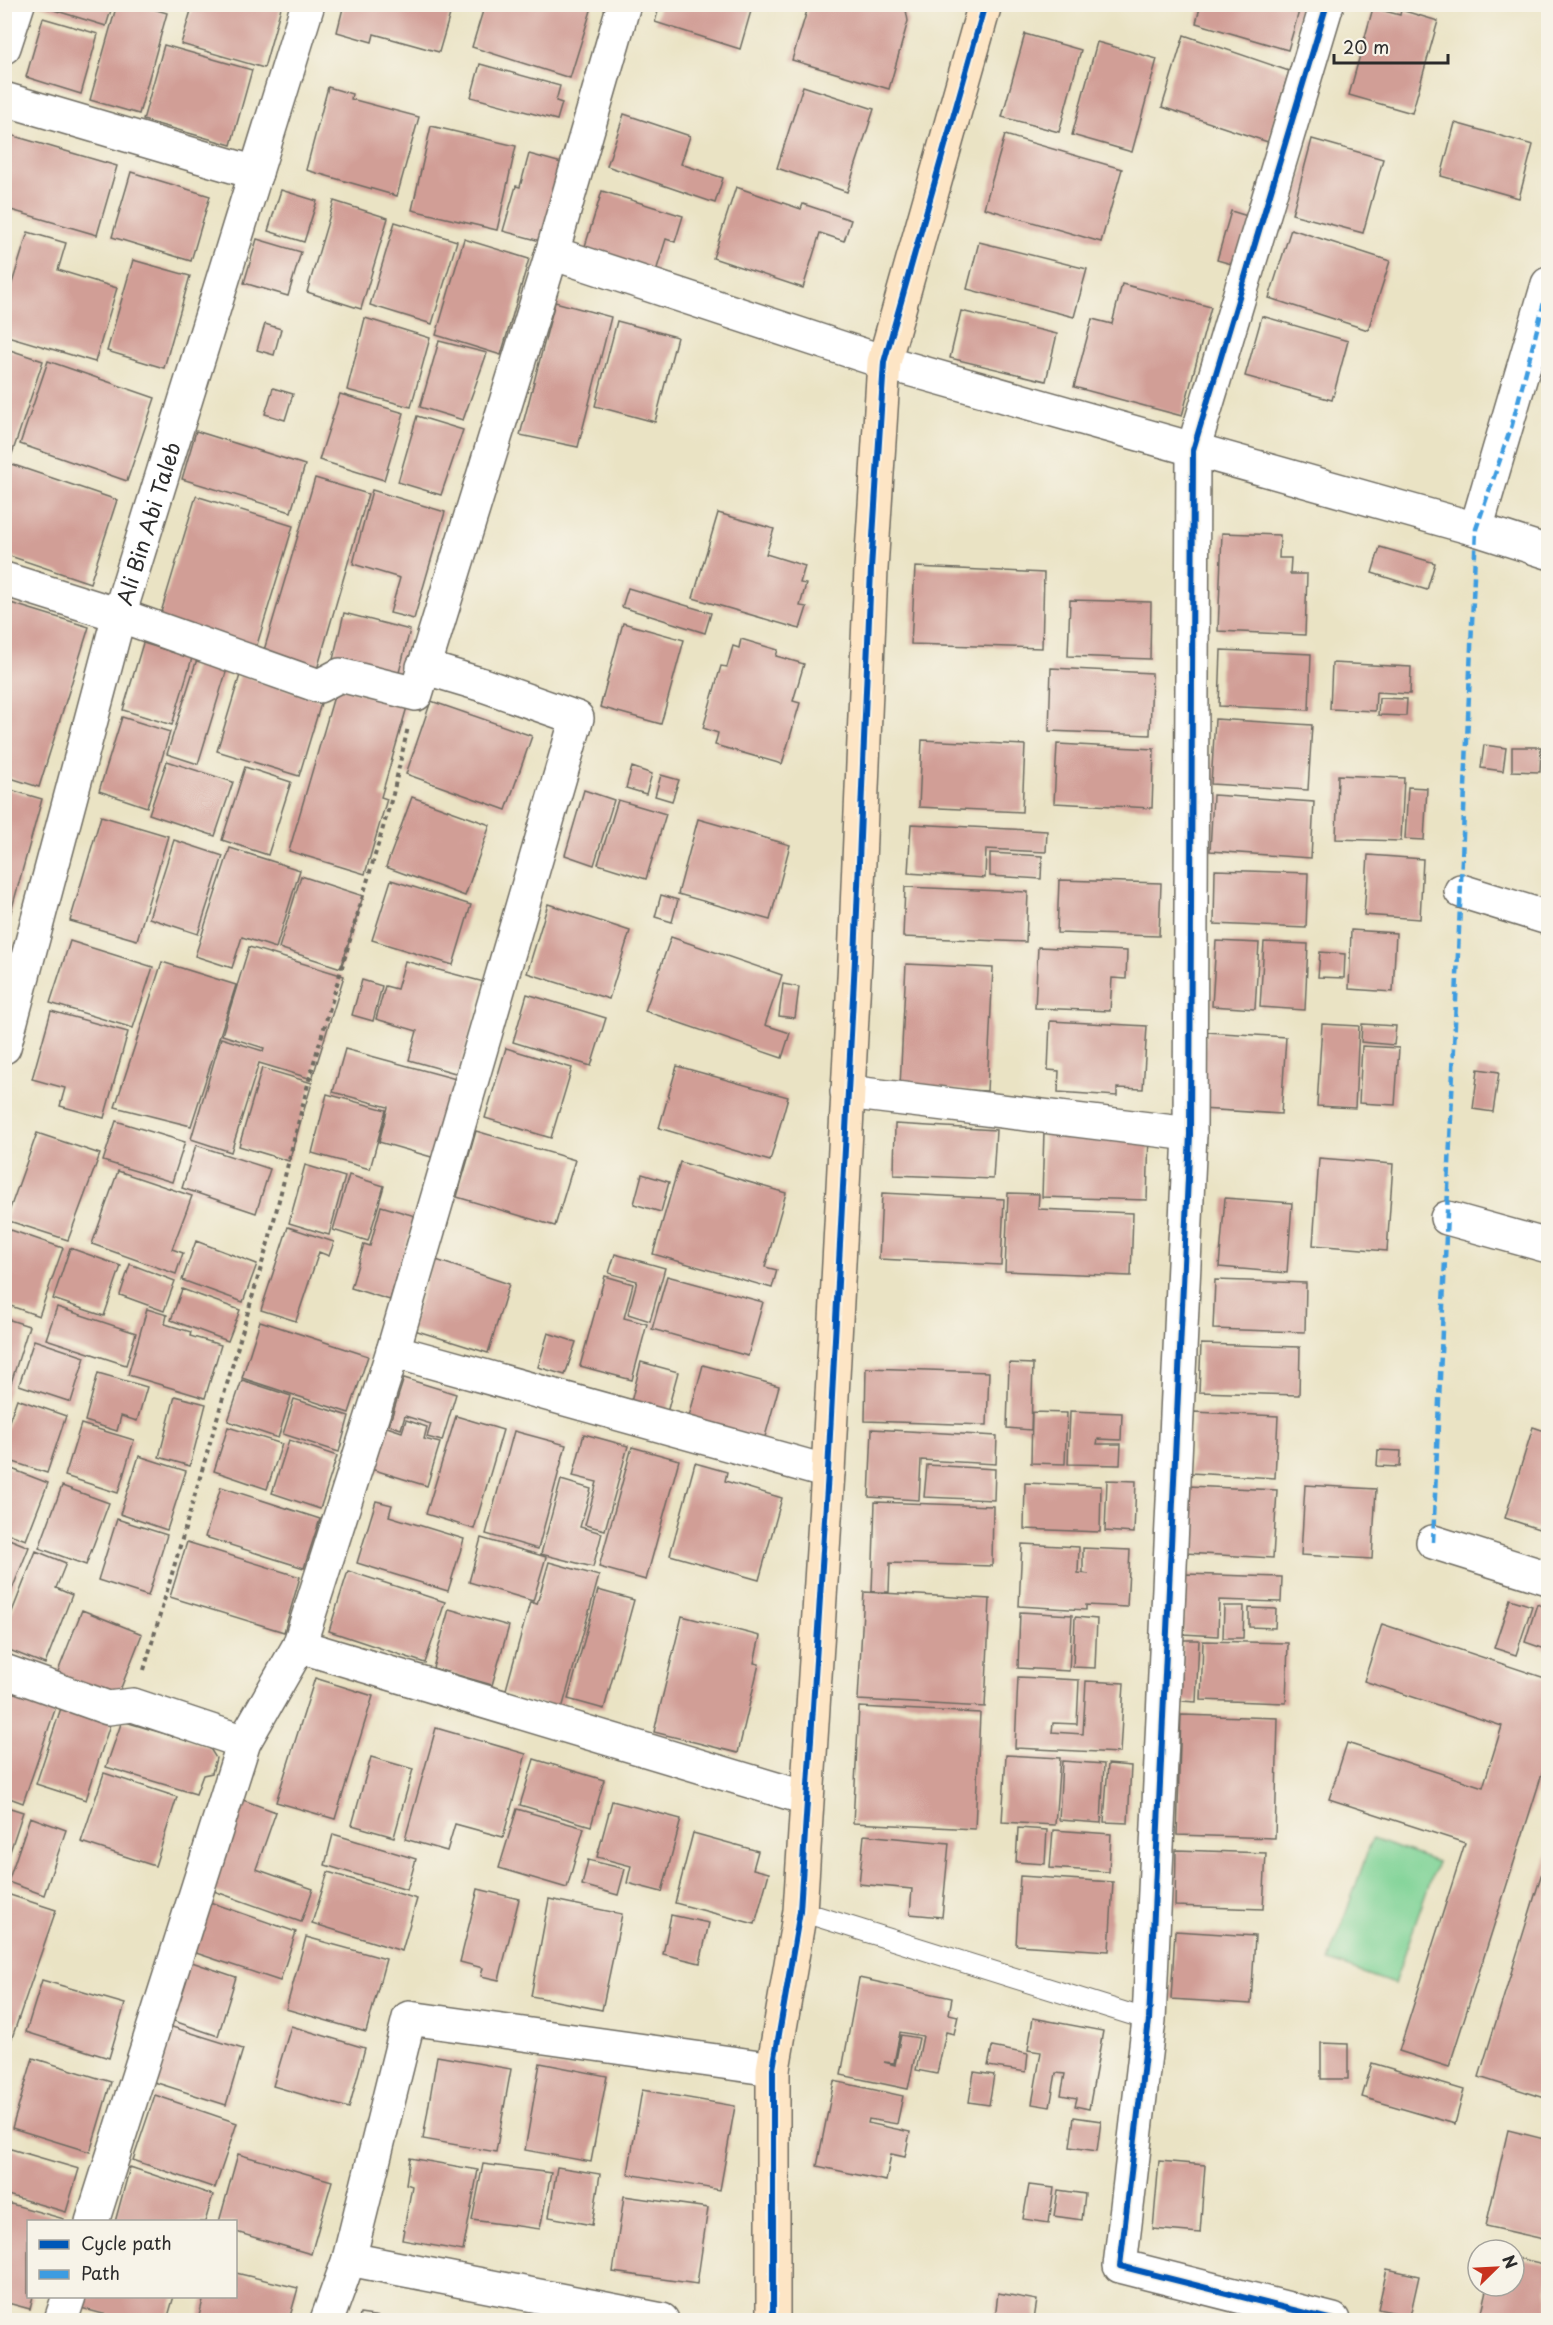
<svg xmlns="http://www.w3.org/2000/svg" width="1553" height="2325" viewBox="0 0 1553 2325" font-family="'Playpen Sans',sans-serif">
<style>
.green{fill:#7fd396;stroke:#557f60;stroke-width:1.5}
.building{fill:#d19e96}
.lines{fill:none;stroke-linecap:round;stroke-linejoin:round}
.lane-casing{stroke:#6e6b61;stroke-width:22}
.street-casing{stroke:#6e6b61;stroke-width:36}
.secondary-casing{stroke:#6e6b61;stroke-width:36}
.path{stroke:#6e6b61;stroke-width:4;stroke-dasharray:4.5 4.5;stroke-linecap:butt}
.lane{stroke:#fff;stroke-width:20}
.street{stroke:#fff;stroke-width:33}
.secondary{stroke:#fde5c5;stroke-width:33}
.quiet{stroke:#3d9ce1;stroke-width:4.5;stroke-dasharray:9 4.5;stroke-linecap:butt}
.cycleway-casing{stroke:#f7f3e8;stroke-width:10}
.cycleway{stroke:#0057b8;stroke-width:6}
.labels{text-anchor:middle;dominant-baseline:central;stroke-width:5;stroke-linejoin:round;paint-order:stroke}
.street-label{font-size:21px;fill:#2b2b2b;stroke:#f7f3e8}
</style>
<rect width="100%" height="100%" fill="#f7f3e8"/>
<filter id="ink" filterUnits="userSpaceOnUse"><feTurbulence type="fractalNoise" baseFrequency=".0167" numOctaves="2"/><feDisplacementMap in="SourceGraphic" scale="12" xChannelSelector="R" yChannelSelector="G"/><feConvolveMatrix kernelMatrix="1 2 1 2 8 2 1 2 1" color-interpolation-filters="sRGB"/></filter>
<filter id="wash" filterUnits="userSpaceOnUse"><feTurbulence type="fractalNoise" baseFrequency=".008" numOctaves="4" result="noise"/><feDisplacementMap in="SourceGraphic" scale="24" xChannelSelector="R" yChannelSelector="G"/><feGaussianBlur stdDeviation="1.35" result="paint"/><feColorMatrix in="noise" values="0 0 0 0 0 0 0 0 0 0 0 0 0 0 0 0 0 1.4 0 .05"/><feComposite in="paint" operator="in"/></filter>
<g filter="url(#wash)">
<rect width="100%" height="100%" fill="#eae3c4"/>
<!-- green -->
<path class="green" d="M1372,1839l65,23 -43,122 -65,-23z"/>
<g id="blocks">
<!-- building -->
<path class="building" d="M34,4h79l-7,22z
M117,4h19l31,9 -28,101 -49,-14z
M193,4h89l-18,64 -83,-24z
M344,4h109l-14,48 -65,-18 -2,8 -35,-10z
M485,4h108l-23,74 -98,-31z
M660,4h93l-13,45 -85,-27z
M809,4h96l3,17 -19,68 -97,-29z
M1201,4h100l-13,46 -92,-27z
M1373,8l27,7 1,-5 37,11 -26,92 -63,-18z
M43,18l55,16 -17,60 -55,-17z
M1025,34l56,16 -22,82 -57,-15z
M1184,35l105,36 -21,71 -106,-35z
M1097,42l60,17 -25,93 -60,-17z
M164,45l88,25 -21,75 -88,-25z
M480,64l80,22 -4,15 6,2 -5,17 -86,-23z
M803,86l71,23 -27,83 -70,-24z
M328,87l24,7 -1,5 68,18 -22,79 -91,-26z
M624,114l66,22 -9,28 42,14 -8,25 -108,-37z
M1455,123l78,22 -14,53 -78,-22z
M431,126l85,20 -19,84 -85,-20z
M7,134l110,32 -20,69 -93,-27v-66z
M1005,135l117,34 -21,73 -117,-34z
M1312,139l71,20 -20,74 -71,-19z
M529,154l40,11 -21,78 -45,-12 13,-45 4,1z
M131,172l79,24 -19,65 -79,-24z
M736,187l65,22 2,-5 48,16 -7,21 -24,-8 -17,55 -90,-30z
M281,190l36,11 -13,41 -36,-11z
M602,191l81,25 -8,26 -9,-3 -12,39 -72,-22z
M334,201l54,17 -27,91 -54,-17z
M1231,211l23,7 -15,48 -22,-6z
M395,222l62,19 -25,83 -62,-19z
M1291,229l99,32 -22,69 -99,-32z
M28,232l38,11 -8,27 59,18 -22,74 -91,-27v-26z
M257,239l44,13 -13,44 -44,-13z
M464,239l65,20 -28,96 -65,-20z
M979,242l108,27 -13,48 -107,-28z
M133,260l57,16 -26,92 -57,-17z
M1122,284l89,23 -29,109 -108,-29 18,-68 20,5z
M555,302l56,15 -33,130 -58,-12z
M961,311l96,23 -11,47 -96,-23z
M1262,316l86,25 -16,59 -87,-24z
M365,318l65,20 -19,69 -64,-17z
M617,321l60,16 -22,85 -60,-16z
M265,324l16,5 -7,26 -17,-5z
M439,341l48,12 -24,67 -43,-13z
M4,348l39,13 -31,93 -8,-3z
M48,361l107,37 -28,83 -107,-37z
M273,388l20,6 -8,26 -20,-6z
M340,394l64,19 -20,67 -65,-20z
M417,416l46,14 -22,65 -43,-13z
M196,431l109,34 -14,47 -109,-33z
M8,463l109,37 -27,83 -86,-29v-80z
M315,478l53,16 -52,179 -54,-16z
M372,490l73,22 -31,107 -24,-6 10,-35 -47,-14z
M196,496l97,30 -37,122 -97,-29z
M718,513l56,16 -8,25 39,12 -5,17 6,1 -6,22 7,1 -7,22 -107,-31z
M1222,533l58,2 -1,23h12l-1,16h17l-2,61 -87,-4z
M1380,547l55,16 -8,27 -55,-17z
M915,567l129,6 -2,75 -131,-4z
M628,588l83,25 -6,20 -83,-26z
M1070,600l81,2 -1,57 -82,-3z
M4,601l85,26 -50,160 -35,-11z
M344,613l66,17 -14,54 -65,-16z
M623,623l61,17 -23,84 -61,-17z
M741,639l37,11 -2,6 28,8 -11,37 7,2 -18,61 -67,-19 3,-12 -15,-5 18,-62 6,1 6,-21 6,2z
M143,643l49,15 -20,67 -49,-15z
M1221,650l90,4 -2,56 -90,-4z
M197,659l30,10 -29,95 -31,-10z
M1332,663l79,4 -1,27 -34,-2 -1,19 -45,-2z
M1051,668l101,5 -2,62 -101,-4z
M240,675l82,25 -23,76 -82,-25z
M337,686l70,21 -26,90 6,2 -22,75 -76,-23z
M1379,698l28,1 -1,17 -28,-1z
M431,701l101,35 -26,74 -100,-36z
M122,717l48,15 -23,75 -48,-16z
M1215,719l97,6 -4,65 -97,-6z
M922,740l103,5 -3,67 -103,-5z
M1057,744l97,5 -2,59 -98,-5z
M1484,745l22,3 -3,23 -22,-3z
M1512,747h29l-1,25 -28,-1z
M167,761l66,21 -18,54 -66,-22z
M245,767l46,15 -23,73 -46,-15z
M632,767l20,7 -6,20 -20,-6z
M661,775l18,5 -7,21 -17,-5z
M1338,775l66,3 -3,63 -65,-2z
M1408,787l19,1 -3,52 -19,-1z
M4,788l38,11 -33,120 -5,-1z
M584,790l30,10 -20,65 -29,-10z
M1213,795l101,7 -3,56 -101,-7z
M412,797l78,28 -25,71 -79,-29z
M618,800l48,14 -20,65 -48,-15z
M101,816l67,20 -31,104 -67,-19z
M698,819l92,26 -20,75 -92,-26z
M911,824l136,7 -1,21 -60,-3 -1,29 -77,-5z
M174,840l49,16 -25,78 -49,-16z
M230,848l70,22 -24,78 -34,-11 -10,31 -37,-12z
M990,853l52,3 -1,23 -51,-3z
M1368,855l55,4 -3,60 -56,-4z
M1215,870l93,3 -2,55 -92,-4z
M301,876l62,20 -22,72 -62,-20z
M391,880l80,25 -18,60 -81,-25z
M1059,880l102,3 -2,53 -102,-3z
M905,887l123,5 -2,50 -123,-5z
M661,895l17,5 -6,22 -17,-5z
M548,904l82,27 -21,68 -82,-26z
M1351,930l45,3 -3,59 -44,-3z
M671,937l111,38 -17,50 25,8 -8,25 -137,-47z
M70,941l83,26 -20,61 -83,-25z
M1216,941l43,2 -4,66 -43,-3z
M1264,942l44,2 -3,66 -45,-3z
M249,947l95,29 -32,103 -53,-16 -28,89 -40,-13 30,-101 42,13 1,-3 -42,-13z
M1038,947l89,4 -1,28 -14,-1 -2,33 -75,-3z
M1320,952l25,2 -1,24 -26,-1z
M405,961l79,21 -25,92 -50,-14 8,-29 -41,-12 9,-33 12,3z
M162,962l74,23 -45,141 -76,-19z
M906,964l87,4 -6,123 -87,-4z
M362,980l20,6 -9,35 -21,-6z
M783,984l16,3 -4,31 -16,-2z
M527,994l79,24 -15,48 -78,-24z
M51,1011l77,21 -24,86 -44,-12 5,-18 -33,-9z
M1050,1021l97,5 -4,63 -26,-1v8l-59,-4 1,-21 -11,-1z
M1322,1024l37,2 -4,82 -38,-2z
M1362,1024l34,2 -2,19 -33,-3z
M1206,1032l80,5 -5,77 -80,-5z
M1362,1046l37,2 -4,57 -36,-2z
M506,1048l66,20 -21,70 -66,-20z
M345,1049l111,30 -21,79 -56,-16 9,-35 -55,-15z
M677,1066l111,31 -18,64 -111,-33z
M262,1068l50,15 -23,78 -50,-15z
M1478,1069l21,3 -6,40 -20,-3z
M327,1094l59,16 -16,59 -58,-16z
M116,1121l69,21 -13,40 -69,-21z
M895,1124l101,6 -3,49 -99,-4z
M476,1131l99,29 -20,66 -98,-29z
M1044,1131l105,3 -2,66 -105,-3z
M37,1133l63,21 -32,86 -62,-20z
M196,1145l74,24 -14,44 -74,-25z
M1319,1158l74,6 -6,87 -74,-6z
M680,1162l106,31 -21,74 12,3 -5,18 -119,-34z
M305,1165l40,12 -16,58 -40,-12z
M118,1171l74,25 -20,53 11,4 -7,21 -84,-30z
M642,1174l27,8 -8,30 -27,-8z
M349,1175l35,11 -16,55 -35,-11z
M882,1193l122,6 -3,66 -122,-6z
M1008,1193l31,1 -1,15 95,4 -2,63 -126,-5z
M1225,1198l67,5 -5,70 -68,-6z
M381,1206l34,10 -25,84 -39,-12 13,-44 6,2z
M288,1227l46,15 -5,14 -10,-4 -23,69 -35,-11z
M5,1228l58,20 -24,68 -34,-12z
M196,1241l61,23 -14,38 -61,-22z
M70,1248l51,18 -17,50 -51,-17z
M615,1254l50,14 -15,53 -22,-7 9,-33 -28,-8z
M433,1259l76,25 -21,69 -77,-24z
M130,1264l45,17 -11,30 -44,-16z
M605,1276l28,8 -9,34 23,6 -15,56 -52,-14z
M667,1276l96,26 -15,54 -96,-27z
M1215,1280l91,3 -1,49 -92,-3z
M182,1289l58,21 -12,31 -57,-21z
M57,1307l79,26 -10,32 -80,-26z
M147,1309l20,6 -2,9 26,8 -1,4 31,9 -16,53 -77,-23z
M4,1318l25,8 -24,76h-1z
M260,1321l108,35 -19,57 -107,-35z
M548,1333l28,9 -11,33 -27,-8z
M34,1340l51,17 -14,45 -52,-17z
M1201,1344l99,3 -1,48 -100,-3z
M641,1362l37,10 -13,48 -36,-10z
M1009,1363l24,1 -2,66 -24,-2z
M703,1365l76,21 -16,58 -76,-20z
M866,1368l123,4 -2,53 -122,-4z
M98,1373l49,14 -10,34 -16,-5 -4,15 -32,-10z
M404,1378l52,16 -14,47 -15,-4 4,-13 -26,-8 -4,13 -12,-4z
M242,1380l49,16 -13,42 -50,-17z
M175,1396l31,8 -16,62 -31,-9z
M17,1399l49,17 -19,57 -43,-14v-24z
M294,1399l55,17 -10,36 -56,-18z
M1070,1411l52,2 -1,27 -23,-1 -1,5h24l-1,21 -52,-1z
M1032,1412l35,1 -2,51 -34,-1z
M1194,1412l84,4 -3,62 -84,-5z
M456,1416l47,14 -29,99 -48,-15z
M406,1420l21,7 -3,12 16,4 -13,43 -56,-17 13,-43 18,6z
M81,1424l53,16 -16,53 -53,-17z
M228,1427l54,17 -15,45 -53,-18z
M1533,1427l15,5v100l-43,-14z
M872,1429l125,7 -1,28 -75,-4 -2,40 -50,-3z
M514,1431l52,14 -28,104 -52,-15z
M584,1434l44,12 -23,84 -20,-5 12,-43 -24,-6z
M289,1440l48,16 -17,53 -48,-16z
M632,1447l47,13 -33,120 -47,-13z
M1378,1450l23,1 -1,16 -23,-1z
M139,1456l47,15 -19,59 -47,-16z
M695,1463l32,9 -2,9 57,17 -23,82 -89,-25z
M927,1465l68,4 -1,31 -70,-3z
M4,1466l44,17 -22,57 -22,-8z
M561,1480l30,9 -11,38 22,6 -9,34 -52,-13z
M1107,1480l29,1 -2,52 -29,-2z
M1025,1483l76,3 -1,46 -76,-3z
M1305,1485l71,4 -4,70 -71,-4z
M62,1486l47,17 -23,62 -47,-17z
M1188,1486l89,4 -4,68 -88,-5z
M221,1487l99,32 -16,49 -99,-31z
M376,1501l16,4 -3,11 75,23 -16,52 -91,-28z
M875,1502l118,4 -1,60 -102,-3 -1,29h-17z
M117,1519l50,16 -19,61 -50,-16z
M4,1537l25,10 -24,60h-1z
M481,1538l65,19 -13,44 -64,-19z
M187,1542l113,35 -16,55 -114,-35z
M1022,1544l57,3 -1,26 11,1 -6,-1v-25l47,2 -3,57 -41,-2v5l-67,-4z
M36,1551l30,12 -10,25 16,7 -27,69 -41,-16v-16z
M549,1562l50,14 -37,133 -57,-16 25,-91 7,2z
M348,1571l97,31 -20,61 -96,-32z
M1185,1574l97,3 -1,25 -62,-2 -1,36 -35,-2z
M598,1590l36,10 -30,109 -36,-10z
M864,1592l126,7 -5,108 -127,-7z
M1510,1599l22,7 -16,49 -22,-7z
M1537,1604l11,4v42l-23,-8z
M1224,1606h20l-1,32h-20z
M1249,1608l27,1 -1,19 -26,-1z
M449,1609l60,17 -17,59 -59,-17z
M82,1610l60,24 -25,64 -60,-24z
M1020,1612l52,3 -3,56 -51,-3z
M682,1616l78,20 -6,27 5,1 -21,89 -84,-21z
M1075,1617l22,2 -2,49 -22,-1z
M1382,1624l166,55v76l-99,312 -50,-16 66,-208 -136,-44 18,-56 136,44 19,-61 -138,-45z
M1183,1640h16l-3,62 -15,-1z
M1203,1641l85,2 -2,60 -85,-3z
M1018,1677l61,3 -2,44 -24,-1 -1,9 31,2 3,-53 38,2 -4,70 -105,-5z
M315,1678l58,18 -38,123 -59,-17z
M10,1684l48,17 -35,102 -19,-7v-94z
M63,1702l49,16 -26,82 -50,-16z
M859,1707l121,6 -5,116 -122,-6z
M1181,1715l97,3 -3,120 -98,-3z
M122,1721l87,26 7,11 -4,15 -9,2 -7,19 -90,-27z
M436,1728l90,26 -23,83 -48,-13 -8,27 -42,-12z
M1006,1755l54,3 -5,67 -53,-3z
M371,1757l42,12 -19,68 -42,-12z
M534,1759l70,21 -13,46 -71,-21z
M1062,1761l42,3 -3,59 -42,-3z
M1108,1764l23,2 -3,57 -24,-1z
M104,1773l73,24 -22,69 -74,-24z
M243,1800l33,12 -20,57 57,20 -12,33 -90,-32z
M612,1801l69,18 -19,73 -35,-9 4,-17 -34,-9z
M4,1806l19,6 -18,55h-1z
M517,1809l67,19 -17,60 -68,-20z
M30,1817l36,13 -22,65 -36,-13z
M1018,1828l29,2 -2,34 -29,-2z
M1053,1830l58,4 -2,38 -59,-4z
M693,1833l65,18 -5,18 16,4 -14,51 -80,-21z
M333,1834l83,25 -9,31 -82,-25z
M864,1835l85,8 -7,74 -32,-3 2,-25 -53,-5z
M1176,1850l90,3 -3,56 -88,-3z
M1548,1853v163l-3,12 3,2v69l-69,-22z
M588,1860l37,9 -7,26 -36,-10z
M328,1872l89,27 -15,52 -90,-28z
M1020,1876l93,6 -4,69 -93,-6z
M478,1889l41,10 -20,81 -18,-4 2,-8 -23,-6z
M4,1893l52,17 -51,148h-1z
M549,1899l73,15 -20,96 -71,-14z
M204,1900l92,32 -16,49 -93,-31z
M671,1915l38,8 -9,40 -37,-9z
M1175,1931l80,5 -4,68 -80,-5z
M306,1937l80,22 -20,73 -80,-23z
M186,1960l50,17 -18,59 -50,-17z
M859,1978l93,20 -3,16 9,2 -4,18 -8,-2 -9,42 -21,-4 7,-34 -23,-4 -6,31 -10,-1 11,3 6,-30 18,3 -11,51 -67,-14z
M42,1980l83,24 -16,54 -83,-26z
M1033,2018l70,13 -14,78 -14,-3 2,-8 -16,-3 4,-21 -9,-1 -6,34 -18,-3 9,-52 -13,-2z
M169,2026l74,23 -17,56 -75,-24z
M291,2026l74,22 -16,60 -76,-22z
M1321,2043l27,1v35h-27z
M992,2047l36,7 -2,18 -38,-6z
M437,2056l74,13 -15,83 -73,-13z
M33,2058l78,24 -21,70 -78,-24z
M540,2063l67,13 -16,86 -66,-12z
M1372,2063l92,27 -9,34 -93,-27z
M974,2072l20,3 -5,30 -20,-3z
M834,2081l69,15 -6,28 -28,-5 -1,4 42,9 -5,25 -14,-3 -5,27 -69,-15z
M642,2090l93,16 -15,84 -92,-16z
M155,2095l82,28 -22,65 -82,-28z
M1074,2117l27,4 -4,30 -27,-4z
M1508,2130l40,10v100l-62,-14z
M4,2147l75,22 -13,43 -62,-18z
M238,2154l94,27 -21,73 -75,-22v-10h-17z
M410,2158l68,12 -15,81 -61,-11 10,-54 -6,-2z
M1159,2161l46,4 -5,68 -47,-4z
M483,2164l68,9 -11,56 -68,-9z
M130,2167l83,28 -8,27h-90z
M557,2167l43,7 -8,51 -43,-8z
M1029,2185l25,3 -5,35 -26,-4z
M1058,2190l27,4 -3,26 -28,-4z
M624,2196l84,12 -11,76 -84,-12z
M4,2202l60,17 -1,3h-35v74h5l-3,13 -26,-7z
M1514,2257l34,8v55h-68l8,-34h26z
M1387,2269l32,7 -9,40 -32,-7z
M236,2273l62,15 -9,32h-91l6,-24h32z
M998,2293l39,7 -3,20 -39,-2z
M84,2296h90l-7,24h-42l-44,-12z
M360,2314l34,5v1h-35z"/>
</g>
</g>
<g filter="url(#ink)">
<use href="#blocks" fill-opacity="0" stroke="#6e6b61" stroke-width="1.5"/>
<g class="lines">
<defs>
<path id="lane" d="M800,1911l349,109"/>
<g id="street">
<path d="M1327,4l-134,446 -3,684 -41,886 -29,246 213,54"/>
<path d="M4,47l14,-43"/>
<path d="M4,99l252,74"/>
<path d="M552,253l332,109 592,167 72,23"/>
<path d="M1476,529l72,-245"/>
<path d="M4,579l115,36 200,71 21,-11 76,19 136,-441 72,-249"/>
<path d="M1461,891l87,27"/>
<path id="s1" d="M4,1047l115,-432 189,-611"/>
<path d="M847,1092l343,42"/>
<path d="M1447,1218l101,28"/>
<path d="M393,1351l435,121"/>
<path d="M1433,1542l115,36"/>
<path d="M299,1646l507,152"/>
<path d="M4,1671l104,37 25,-3 111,37"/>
<path d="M92,2222l152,-480 55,-96 94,-295 184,-633 -94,-33 -60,-18"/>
<path d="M349,2259l313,61"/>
<path d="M61,2320l8,-24"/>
<path d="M327,2320l22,-61 60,-241 364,51"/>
</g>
<path id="secondary" d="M773,2320v-251l27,-158 28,-439 27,-513 16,-390 13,-207 101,-358"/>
</defs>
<!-- lane casing -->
<use href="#lane" class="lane-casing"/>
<!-- street casing -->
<use href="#street" class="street-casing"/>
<!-- secondary casing -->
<use href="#secondary" class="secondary-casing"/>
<!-- path -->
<path class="path" d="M144,1670l126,-434 41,-164 82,-278 15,-67"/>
<!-- lane -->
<use href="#lane" class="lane"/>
<!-- street -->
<use href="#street" class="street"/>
<!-- secondary -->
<use href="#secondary" class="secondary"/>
<!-- quiet -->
<path class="quiet" d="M1433,1542l43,-1013 36,-104 36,-138"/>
<defs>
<path id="cycleway" d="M1327,4l-134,446 -3,684 -41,886 -29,246 213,54
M773,2320v-251l27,-158 28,-439 27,-513 16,-390 13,-207 101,-358"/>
</defs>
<!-- cycleway casing -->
<use href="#cycleway" class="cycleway-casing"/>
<!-- cycleway -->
<use href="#cycleway" class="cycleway"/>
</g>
</g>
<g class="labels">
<!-- street labels -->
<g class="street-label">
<text stroke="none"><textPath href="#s1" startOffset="543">Ali Bin Abi Taleb</textPath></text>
</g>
</g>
<!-- margin -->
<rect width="1553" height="2325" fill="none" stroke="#f7f3e8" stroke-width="24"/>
<!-- legend -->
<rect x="27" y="2220" width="210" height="78" fill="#f7f3e8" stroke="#a5a39c" stroke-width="1.5"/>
<rect x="39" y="2240" width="30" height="9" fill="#0057b8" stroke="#a5a39c" stroke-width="1.5"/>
<text x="81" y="2250" font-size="18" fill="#2b2b2b">Cycle path</text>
<rect x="39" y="2270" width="30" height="9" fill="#3d9ce1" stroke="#a5a39c" stroke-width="1.5"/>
<text x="81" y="2280" font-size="18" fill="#2b2b2b">Path</text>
<!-- north arrow -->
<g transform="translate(1496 2268) rotate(66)"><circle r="28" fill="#f7f3e8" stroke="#a5a39c" stroke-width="1.5"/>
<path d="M0-4.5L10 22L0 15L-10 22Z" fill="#c8321e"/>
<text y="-9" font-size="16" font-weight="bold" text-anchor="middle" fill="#2b2b2b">N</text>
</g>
<!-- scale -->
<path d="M1334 54v9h114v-9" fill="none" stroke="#2b2b2b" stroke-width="3"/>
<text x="1343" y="54" font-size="18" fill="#2b2b2b" stroke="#f7f3e8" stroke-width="4.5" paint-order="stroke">20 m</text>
</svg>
